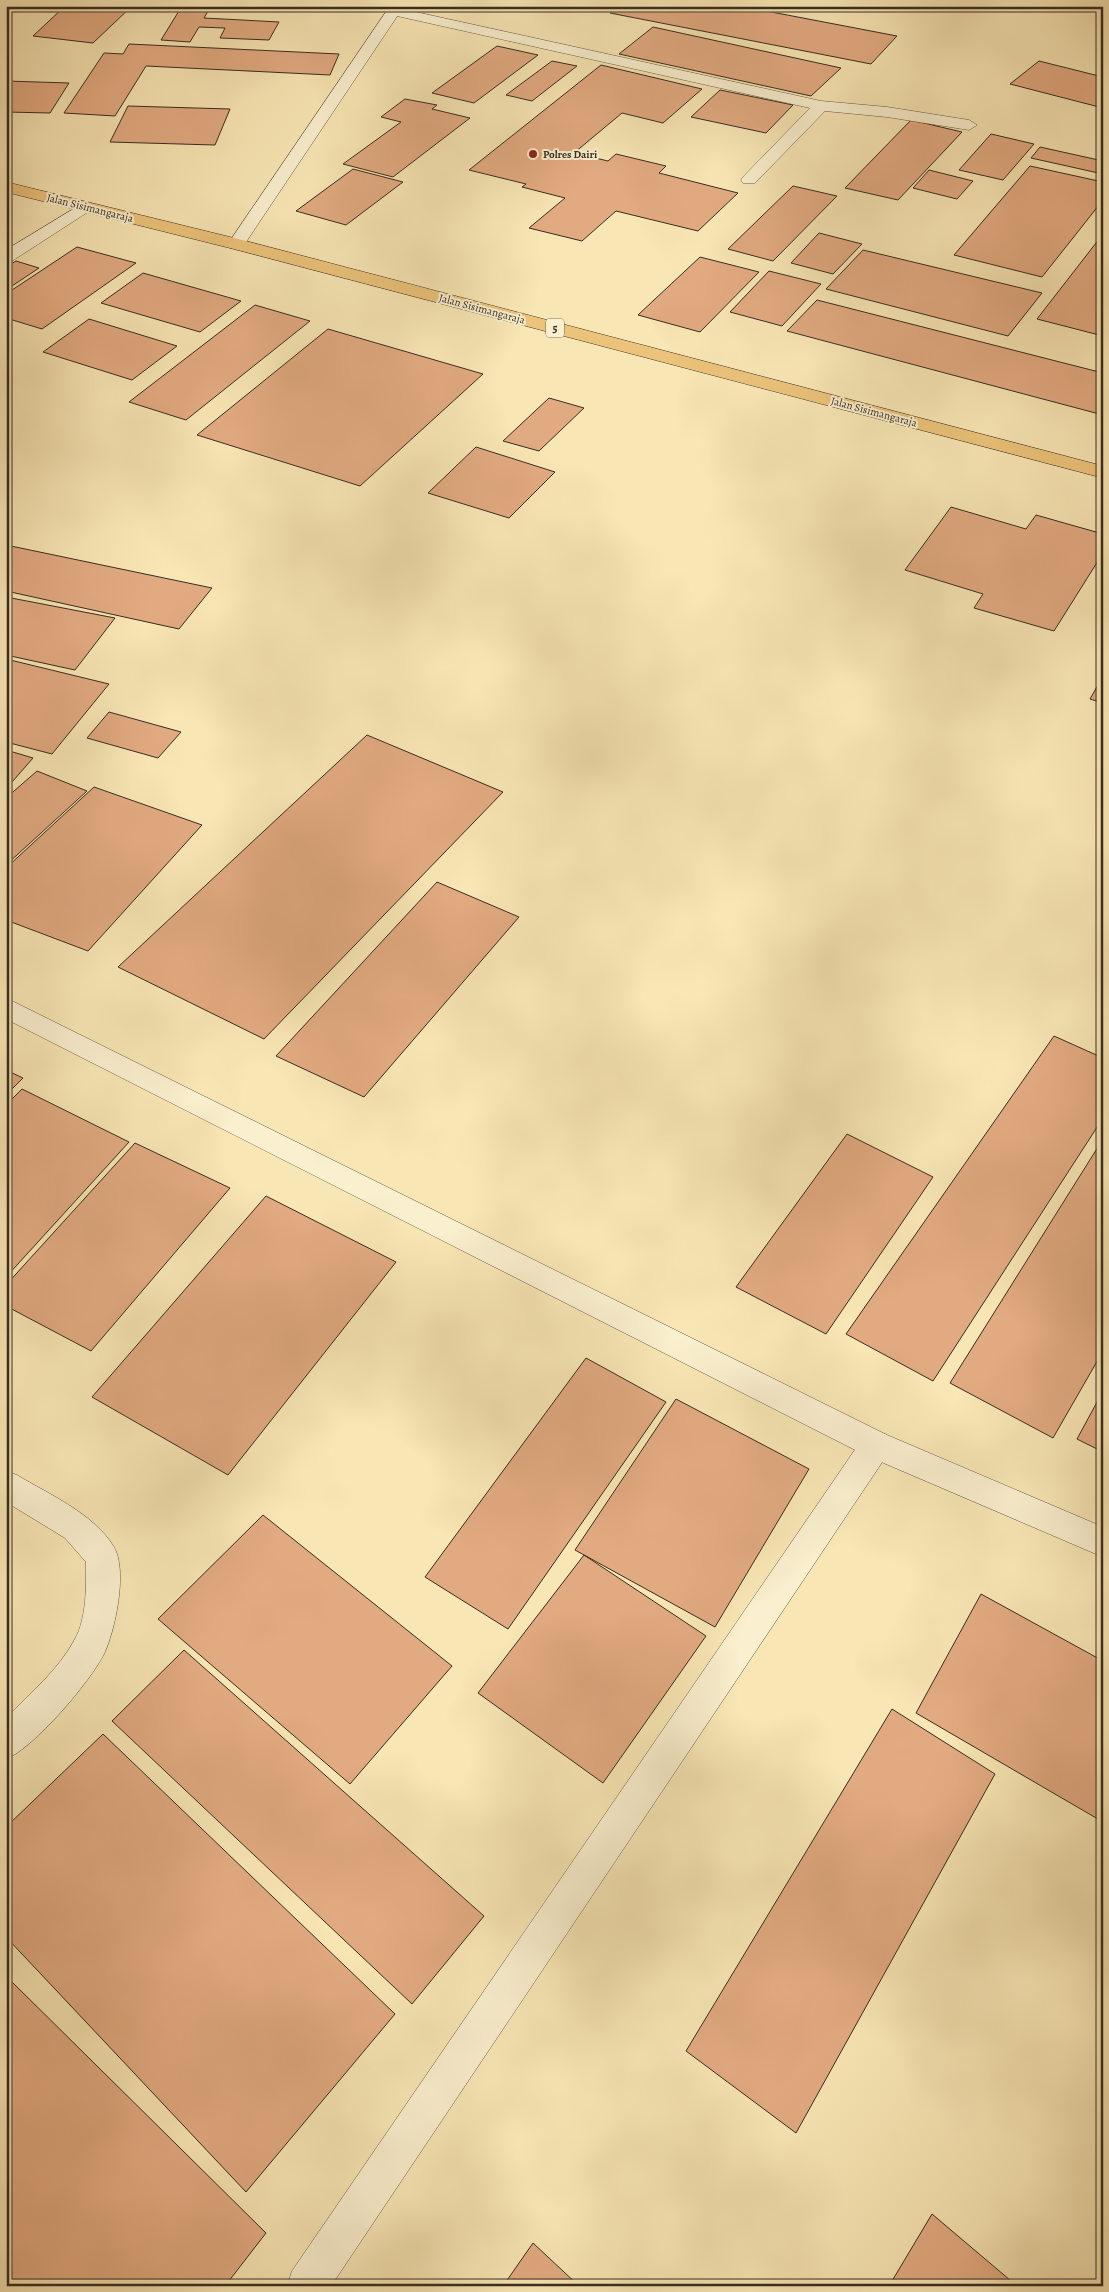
<svg xmlns="http://www.w3.org/2000/svg" width="1109" height="2292" viewBox="0 0 1109 2292" font-family="Alegreya,serif">
<style>
.building{fill:#e2aa81;stroke:#382d22}
.lines{fill:none;stroke-linecap:round;stroke-linejoin:round}
.service-casing{stroke:#685b46;stroke-width:1}
.minor-casing{stroke:#685b46;stroke-width:1}
.tertiary-casing{stroke:#685b46;stroke-width:1}
.trunk-casing{stroke:#382d22;stroke-width:1}
.service{fill:#faefce;fill-rule:evenodd}
.minor{fill:#faefce;fill-rule:evenodd}
.tertiary{fill:#faefce;fill-rule:evenodd}
.trunk{fill:#ecc37a;fill-rule:evenodd}
.poi-dot{fill:#8f2418;stroke:#faefce;stroke-width:2}
.labels{text-anchor:middle;dominant-baseline:central;stroke-width:4;stroke-linejoin:round;paint-order:stroke}
.far-poi-label{font-size:11px;font-weight:bold;fill:#382d22;stroke:#faefce;text-anchor:start}
.far-street-label{font-size:11px;fill:#382d22;stroke:#faefce}
.shield{fill:#faefce;stroke:#726756;stroke-width:1}
.shield-label{font-size:12px;font-weight:bold;fill:#382d22}
</style>
<rect width="100%" height="100%" fill="#f8e6b4"/>
<filter id="stains"><feTurbulence type="fractalNoise" baseFrequency=".004" numOctaves="4"/><feColorMatrix values="0 0 0 0 .2 0 0 0 0 .09 0 0 0 0 .02 0 0 0 .5 -.17"/></filter>
<radialGradient id="worn" r=".72"><stop offset=".6" stop-color="#630" stop-opacity="0"/><stop offset="1" stop-color="#630" stop-opacity=".3"/></radialGradient>
<!-- building -->
<path class="building" d="M65,6h67l-39,37 -60,-7z
M182,6h29l-7,12 75,4 -10,18 -49,-2 5,-10 -26,-1 -9,15 -29,-2z
M618,6h122l157,30 -26,28 -261,-51z
M653,27l188,41 -30,28 -192,-42z
M129,44l210,10 -9,21 -184,-9 -31,50 -51,-3 40,-60 19,1z
M497,46l41,9 -64,48 -42,-10z
M552,61l25,5 -45,35 -26,-6z
M1039,61l64,16v31l-93,-24z
M601,65l101,24 -39,34 -41,-10 -48,40 34,8 8,-7 50,12 -7,7 79,20 -40,38 -82,-20 -34,30 -53,-13 36,-30 -43,-11 4,-3 -57,-14z
M6,81l63,2 -19,30 -44,-1z
M720,90l73,15 -27,28 -75,-16z
M405,99l32,6 -5,4 38,9 -77,59 -50,-13 58,-42 -20,-5z
M128,106l102,3 -15,36 -105,-3z
M911,120l51,12 -64,68 -53,-12z
M991,134l43,10 -31,36 -44,-10z
M1040,147l63,14v13l-72,-16z
M1030,166l73,16v18l-61,77 -88,-22z
M353,169l50,13 -57,43 -50,-14z
M929,170l44,11 -16,18 -44,-11z
M793,186l44,10 -64,65 -45,-12z
M819,233l43,11 -29,30 -42,-11z
M1103,234v102l-66,-17z
M77,247l59,16 -94,66 -36,-11v-24z
M863,250l179,43 -34,43 -182,-47z
M700,257l59,15 -59,60 -62,-17z
M16,261l23,7 -33,22v-23z
M769,271l52,13 -39,42 -52,-14z
M143,273l98,28 -41,31 -99,-29z
M817,300l286,73v42l-316,-84z
M255,305l55,16 -124,99 -57,-18z
M89,319l88,27 -45,34 -89,-28z
M328,329l155,45 -123,112 -163,-51z
M549,398l35,10 -45,43 -36,-10z
M476,447l79,25 -46,46 -81,-25z
M951,507l75,22 10,-14 67,19v19l-49,78 -80,-23 9,-14 -78,-24z
M6,545l206,43 -33,41 -173,-38z
M6,597l109,21 -40,52 -69,-15z
M6,659l103,25 -57,70 -46,-12z
M1103,676v27l-13,-4z
M109,712l72,20 -23,26 -71,-20z
M367,735l136,57 -239,247 -146,-72z
M6,750l27,8 -27,31z
M37,771l50,20 -81,74v-67z
M94,787l108,38 -114,126 -82,-31v-52z
M437,882l82,35 -155,180 -88,-41z
M1054,1036l49,22v60l-170,263 -87,-47z
M6,1070l17,8 -17,17z
M22,1089l107,53 -122,134 -1,-171z
M847,1134l86,43 -107,157 -90,-47z
M1103,1139v212l-50,87 -103,-55z
M135,1143l95,45 -139,163 -85,-45v-21z
M266,1196l130,66 -168,213 -136,-78z
M586,1358l80,44 -158,227 -83,-52z
M1103,1391v61l-26,-13z
M676,1399l133,70 -94,158 -140,-77z
M263,1515l189,151 -102,118 -192,-165z
M584,1555l122,81 -103,147 -125,-90z
M981,1594l122,67v161l-187,-109z
M184,1650l300,266 -72,88 -300,-283z
M892,1709l103,65 -199,359 -110,-82z
M103,1734l292,280 -149,178 -240,-255v-110z
M6,1976l260,257 -41,53h-208l-11,-12z
M932,2214l85,72h-128z
M533,2243l46,43h-76z"/>
<g class="lines">
<defs>
<path id="service" d="M393,7l428,94 66,6 82,13 8,5 -8,5 -82,-13 -62,-6 -70,72h-12l-2,-3 2,-3 67,-69 -422,-94 -2,-3 2,-3z"/>
<path id="minor" d="M390,6h14l-162,242h-12l-2,-4z
M876,1431l11,4 5,10 -5,10 -556,831h-44l5,-15 573,-836z
M6,1471l11,4c33,20 76,38 97,72 14,24 1,84 -10,107 -14,28 -70,94 -98,105v-41c25,-25 53,-49 69,-79 12,-22 11,-53 11,-77l-21,-24 -59,-36z"/>
<path id="tertiary" d="M85,202l8,5 -2,3 -79,51 -6,1v-12z
M6,998l881,437 216,92v30l-238,-102 -859,-436z"/>
<path id="trunk" d="M6,182l236,58 861,226v12l-873,-230 -224,-56z"/>
</defs>
<!-- service casing -->
<use href="#service" class="service-casing"/>
<!-- minor casing -->
<use href="#minor" class="minor-casing"/>
<!-- tertiary casing -->
<use href="#tertiary" class="tertiary-casing"/>
<!-- trunk casing -->
<use href="#trunk" class="trunk-casing"/>
<!-- service -->
<use href="#service" class="service"/>
<!-- minor -->
<use href="#minor" class="minor"/>
<!-- tertiary -->
<use href="#tertiary" class="tertiary"/>
<!-- trunk -->
<use href="#trunk" class="trunk"/>
</g>
<!-- markers -->
<circle class="poi-dot" cx="533" cy="154" r="5"/>
<g class="labels">
<!-- far-poi labels -->
<g class="far-poi-label">
<text x="543" y="154">Polres Dairi</text>
</g>
<!-- far-street labels -->
<g class="far-street-label">
<text transform="translate(90 208) rotate(14)">Jalan Sisimangaraja</text>
<text transform="translate(482 309) rotate(15)">Jalan Sisimangaraja</text>
<text transform="translate(874 412) rotate(15)">Jalan Sisimangaraja</text>
</g>
<!-- shield labels -->
<rect class="shield" x="546" y="318.5" width="18" height="19" rx="4"/>
<g class="shield-label">
<text x="555" y="328">5</text>
</g>
</g>
<!-- margin -->
<rect width="1109" height="2292" fill="none" stroke="#f8e6b4" stroke-width="25"/>
<rect x="8" y="8" width="1094" height="2277" fill="none" stroke="#382d22" stroke-width="2.5"/>
<rect x="12" y="12" width="1084" height="2267" fill="none" stroke="#382d22"/>
<rect width="100%" height="100%" filter="url(#stains)"/>
<rect width="100%" height="100%" fill="url(#worn)"/>
</svg>
